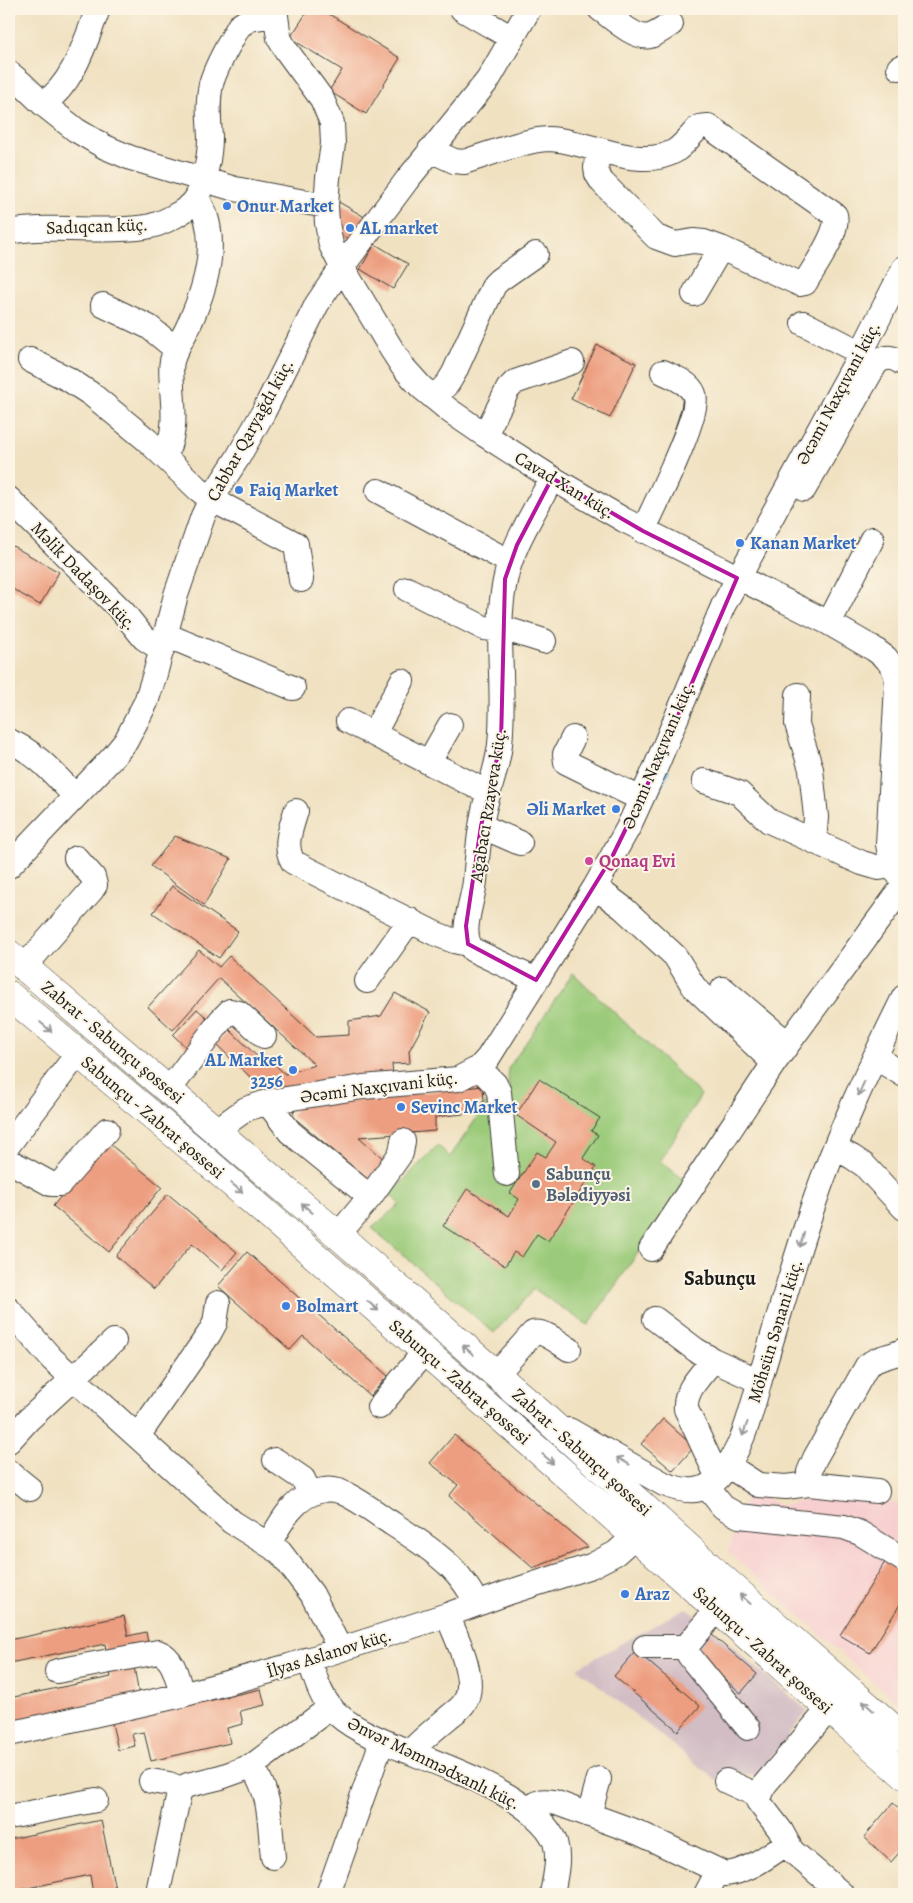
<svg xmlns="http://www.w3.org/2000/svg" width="913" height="1903" viewBox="0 0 913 1903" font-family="Alegreya,serif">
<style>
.built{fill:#f7cfd0}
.industrial{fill:#d2bdc5}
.green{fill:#9bcb7a;stroke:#5c744b}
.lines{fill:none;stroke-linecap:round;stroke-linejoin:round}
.stream{stroke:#6bbae5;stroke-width:5}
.building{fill:#ed9e80}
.minor-casing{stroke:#3c3a35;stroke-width:26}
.major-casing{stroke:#3c3a35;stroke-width:29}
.minor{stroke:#fff;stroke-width:24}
.major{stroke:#fff;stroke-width:28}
.oneway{stroke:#999}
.marked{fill:none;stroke:#b5179e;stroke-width:4;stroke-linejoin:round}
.shop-dot{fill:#3f7fe0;stroke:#fcf5e5;stroke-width:2}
.hotel-dot{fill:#d1479c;stroke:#fcf5e5;stroke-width:2}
.service-dot{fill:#5c6f8a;stroke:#fcf5e5;stroke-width:2}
.labels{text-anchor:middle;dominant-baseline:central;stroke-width:4;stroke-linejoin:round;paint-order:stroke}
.shop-label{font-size:18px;font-weight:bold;fill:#366cbe;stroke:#fcf5e5;text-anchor:start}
.street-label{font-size:18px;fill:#1c1c1c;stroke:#fcf5e5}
.hotel-label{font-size:18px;font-weight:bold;fill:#b23c85;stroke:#fcf5e5;text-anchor:start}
.service-label{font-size:18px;font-weight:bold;fill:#4e5e75;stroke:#fcf5e5;text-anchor:start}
.quarter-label{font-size:20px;font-weight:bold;fill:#1c1c1c;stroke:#fcf5e5}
</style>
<rect width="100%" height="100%" fill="#fcf5e5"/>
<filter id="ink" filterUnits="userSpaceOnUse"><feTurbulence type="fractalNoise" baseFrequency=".02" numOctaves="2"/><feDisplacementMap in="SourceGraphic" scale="10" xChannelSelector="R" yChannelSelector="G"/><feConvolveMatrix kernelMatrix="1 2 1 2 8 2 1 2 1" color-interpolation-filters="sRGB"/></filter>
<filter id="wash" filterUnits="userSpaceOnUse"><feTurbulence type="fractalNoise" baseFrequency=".0096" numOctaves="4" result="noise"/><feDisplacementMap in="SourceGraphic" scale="20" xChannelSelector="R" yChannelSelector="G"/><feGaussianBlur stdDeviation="1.12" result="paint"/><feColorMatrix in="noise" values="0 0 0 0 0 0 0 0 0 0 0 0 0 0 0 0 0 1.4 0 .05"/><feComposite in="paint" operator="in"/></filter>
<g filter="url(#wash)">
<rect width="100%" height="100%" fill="#f0e1c1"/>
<!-- built -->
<path class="built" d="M748,1490l34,16 39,-10 79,7 4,-7v213l-176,-157z"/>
<!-- industrial -->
<path class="industrial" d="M686,1608l122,103 -52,65 -32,-6 -8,10 -139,-112z"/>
<!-- green -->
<path class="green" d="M573,973l128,122 -41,66 27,21 -99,143 -54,-36 -40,44 -122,-105 28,-24 -10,-10 48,-49 12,12 37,-54 22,-2 -1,-32z"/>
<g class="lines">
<!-- stream -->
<path class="stream" d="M656,795l11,-24"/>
</g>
<g id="blocks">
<!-- building -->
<path class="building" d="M309,9h12l79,49 -34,56 -37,-23 13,-21 -52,-32z
M337,201l31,18 -16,22 -17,-9z
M375,244l33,20 -15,25 -33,-20z
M597,345l39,18 -26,55 -39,-19z
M9,544l50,28 -19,33 -31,-18z
M175,836l56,23 -27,46 -53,-39z
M172,886l66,45 -19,27 -66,-45z
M199,950l20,17 10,-11 87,81 33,-2v-14l32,-5 14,-23 35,19 -21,39 1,12 -18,1 1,13 -121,21 -56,-54 14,-14 38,37 4,-5 13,12 30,-9 -96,-87 -46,52 -25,-23z
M197,1009l17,15 -24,27 -17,-16z
M539,1079l61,39 -9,13 7,4 -15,23 13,9 -48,74 -11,-7 -15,23 -8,-5 -9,14 -62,-40 24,-37 42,27 10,-17 -9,-6 27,-41 9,5 10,-15 -40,-27z
M483,1086l1,16 -12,1 1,10 -38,4v14l-76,6 27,24 -16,20 -78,-65 5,-10z
M106,1141l56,46 -53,65 -56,-46z
M168,1194l69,58 -15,18 -30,-26 -38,45 -38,-33z
M247,1252l141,124 -18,20 -67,-60 -13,14 -72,-64z
M663,1419l31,28 -21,24 -32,-27z
M454,1435l134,112 -55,21 -84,-72 9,-11 -28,-22z
M885,1562l19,12v24l-34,55 -30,-18z
M124,1616l4,20 18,-4 3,16 -42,9 -2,-13 -96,19v-23z
M711,1634l46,40 -16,19 -47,-40z
M636,1651l64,55 -22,25 -64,-55z
M133,1660l6,36 -130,26v-24l102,-21 -3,-12z
M261,1689l4,16 -25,6 3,13 -16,4 3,15 -79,18 -7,-29 -12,2 3,12 -17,4 -6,-27z
M893,1803l11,10v34l-13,15 -27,-25z
M101,1820l15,74h-23l-3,-19 -81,17v-43l3,-1 -2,-9z"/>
</g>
</g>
<g filter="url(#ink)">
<use href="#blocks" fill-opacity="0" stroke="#3c3a35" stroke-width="1"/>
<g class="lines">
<defs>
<path id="minor" d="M275,9l4,29 7,12 36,49 10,24 1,21 -5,34 -2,28 1,17 4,22 11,22 50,83 11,17 18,20 29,24 35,24 67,43 72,42 205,103 45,26 12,9 6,8 4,9 1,11 -9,158 4,22 12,16
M462,9l50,29
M600,9c11,8 36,31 50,27 7,-2 15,-8 21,-12
M899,68l5,-1
M9,73l11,9 23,22 33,26 29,17 26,11 104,31 91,17
M43,104c31,-21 42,-62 55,-95
M430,150l24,11 10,1c22,-7 63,-23 85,-23 38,1 89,33 126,12 9,-6 17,-17 24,-24l9,-1 127,89c5,17 -21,52 -30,68l-5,1 -79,-36 -17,-6 -11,-1 -18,3 -19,-7 -54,-55 -5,-8 -1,-6 2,-18
M9,232c46,-8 91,2 137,-5 14,-2 45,-17 51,-30 8,-17 13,-41 13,-60 -1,-18 -3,-35 1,-53 6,-21 18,-39 28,-58l11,-7 25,-4
M694,294l27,-46
M103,305l46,22 27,22
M803,323l58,30
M30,360l38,19 23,15 56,46 51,49 13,10 85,45 5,36
M434,398l14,-15 6,-10 40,-88 5,-5 37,-26
M485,435l23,-46 7,-7 57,-20
M165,456c11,-25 9,-42 7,-68 0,-9 -2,-18 0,-27 3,-12 11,-23 16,-34 18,-39 34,-91 9,-129
M804,489l72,-126c11,-8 17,-6 28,1
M378,491l132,71
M9,499l114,113 21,26 18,12
M643,531c10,-22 59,-119 51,-137 -5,-12 -21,-17 -31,-22
M407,589l77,39 28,3 32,10
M829,623l43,-84
M166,635l127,53
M798,695l-1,29 14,45 5,48 -1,14 -3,9
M348,721l127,65 14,5
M374,733l28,-52
M573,738l-8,16 1,8 75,37
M9,741c27,11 46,34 66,55
M429,762l21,-37
M704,781l35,12 30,28 93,42 17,5 13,-2
M296,811c-5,18 -13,34 -3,51l141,71 20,8 14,3
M481,826l39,17
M9,866l104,-109 13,-16 20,-39 9,-28 21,-79 27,-79 8,-17 26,-40 27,-48 53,-107 25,-37 65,-87 81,-100 41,-71
M595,887l28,21 52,48 19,31 80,76
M24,967l67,-76 4,-6 -2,-8 -17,-19
M536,980l-63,-30c-15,-16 0,-48 2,-69 2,-23 4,-48 9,-71 5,-22 14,-44 16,-66 6,-54 -6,-110 5,-163 7,-36 30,-70 47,-103
M367,981l43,-61
M723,989l64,54
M875,1057l29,18
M479,1068l16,16 4,8 8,82
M169,1090l52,-70 9,-9 9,2 25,23
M267,1102l23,30 80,65
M217,1130l29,-21 21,-7 96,-15 95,-8 21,-11 9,-10 107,-171 33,-59 27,-59 68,-163 138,-253 43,-85
M9,1144l69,-91
M835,1148l17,9 12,8 40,43
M9,1161l42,23h9l47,-54
M338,1235l32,-38 31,-44 2,-12
M651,1249l123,-186 130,-178
M9,1310l43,49 180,163 48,30 32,42 28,55
M655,1319l41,31 17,10 46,21
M713,1360c-11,14 -29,30 -27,49l32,69
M496,1375l37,-42c11,-3 26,10 36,16
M379,1407l46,-56
M569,1430l95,54c20,8 38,11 55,-7 26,-30 33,-71 44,-108 16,-53 31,-107 49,-160 24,-72 58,-143 92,-212
M138,1436l71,-102 6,-11 3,-20
M9,1441l19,-21 86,-79
M275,1460l28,19 7,15
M727,1465l31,20 28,2 23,-3v-12l6,-14 52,-92c11,-10 25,-9 37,-16
M9,1472l21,17
M809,1484l68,7
M707,1487l16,20 16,9 105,11 16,6 44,27
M269,1544c12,-23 27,-50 55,-54 5,-1 11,0 15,1 17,7 32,18 46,28 23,15 46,29 66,48 11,11 19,23 26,37
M717,1609l-31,38 3,8 6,8 53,65
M645,1647h41
M309,1659c6,17 10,35 22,49 18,20 47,31 71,41 40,16 102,38 132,66 8,7 17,16 21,27 5,17 0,35 -3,52
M57,1671l101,-19c17,6 19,27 24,43
M829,1709l-64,75 -7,17 23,30 11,20 50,43
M9,1734l173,-39 107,-29 158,-51 63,-23 81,-26 25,-13 19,-17
M410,1752c12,-13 26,-24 40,-36 5,-4 11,-8 14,-13 15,-21 -8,-67 -17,-88
M252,1766c20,31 17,55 21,91
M151,1781l18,3 11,5
M726,1781l33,15
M529,1810c8,-9 13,-10 25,-8l85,31 86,41c23,-2 43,-18 62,-31
M589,1815l10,-36
M9,1817l87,-17
M159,1894v-7l21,-98 8,-4 33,-8 31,-11 79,-59
M328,1894l54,-153
M706,1894l12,-23"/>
<path id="major" d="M9,954l329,281 203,179 179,162 184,162
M9,995l187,157 326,284 382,339"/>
</defs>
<!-- minor casing -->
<use href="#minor" class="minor-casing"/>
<!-- major casing -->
<use href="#major" class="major-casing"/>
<!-- minor -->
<use href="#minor" class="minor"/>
<!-- major -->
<use href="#major" class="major"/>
</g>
<!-- one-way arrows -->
<defs><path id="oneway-shaft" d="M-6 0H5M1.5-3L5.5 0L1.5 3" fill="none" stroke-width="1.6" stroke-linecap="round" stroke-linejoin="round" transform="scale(1.25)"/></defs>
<g class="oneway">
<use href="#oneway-shaft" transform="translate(46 1027) rotate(40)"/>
<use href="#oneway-shaft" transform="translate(861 1089) rotate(114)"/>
<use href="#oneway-shaft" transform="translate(237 1188) rotate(41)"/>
<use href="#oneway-shaft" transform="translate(307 1208) rotate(-139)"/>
<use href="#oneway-shaft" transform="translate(802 1240) rotate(107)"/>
<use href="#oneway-shaft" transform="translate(373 1306) rotate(41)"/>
<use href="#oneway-shaft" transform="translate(468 1350) rotate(-138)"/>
<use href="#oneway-shaft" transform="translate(745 1429) rotate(110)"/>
<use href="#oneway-shaft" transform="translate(548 1459) rotate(41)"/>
<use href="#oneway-shaft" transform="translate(623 1461) rotate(-151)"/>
<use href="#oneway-shaft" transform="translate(745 1599) rotate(-139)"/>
<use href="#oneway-shaft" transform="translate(868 1706) rotate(-138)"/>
</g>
</g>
<!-- marked area -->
<path class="marked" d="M552,478l91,53 94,47 -82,191 -43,88 -76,123 -68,-36 -2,-18 15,-100 20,-84 4,-163 12,-34z"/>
<!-- markers -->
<g class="shop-dot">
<circle cx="227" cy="206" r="5"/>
<circle cx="350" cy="228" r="5"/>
<circle cx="239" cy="490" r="5"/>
<circle cx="740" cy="543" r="5"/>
<circle cx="616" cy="809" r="5"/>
<circle cx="293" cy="1070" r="5"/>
<circle cx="401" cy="1107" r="5"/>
<circle cx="286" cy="1306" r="5"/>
<circle cx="625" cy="1594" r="5"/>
</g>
<circle class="hotel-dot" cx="589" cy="861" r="5"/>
<circle class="service-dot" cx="536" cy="1184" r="5"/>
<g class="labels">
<!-- shop labels -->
<g class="shop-label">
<text x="237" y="206">Onur Market</text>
<text x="360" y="228">AL market</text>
<text x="249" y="490">Faiq Market</text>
<text x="750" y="543">Kanan Market</text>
<text x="606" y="809" text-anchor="end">Əli Market</text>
<text x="283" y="1060" text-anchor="end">AL Market<tspan x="283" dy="21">3256</tspan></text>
<text x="411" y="1107">Sevinc Market</text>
<text x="296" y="1306">Bolmart</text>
<text x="635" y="1594">Araz</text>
</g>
<!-- street labels -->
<g class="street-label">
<text transform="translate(97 226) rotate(-2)">Sadıqcan küç.</text>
<text transform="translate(838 393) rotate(-62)">Əcəmi Naxçıvani küç.</text>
<text transform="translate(250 430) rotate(-61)">Cabbar Qaryağdı küç.</text>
<text transform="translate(565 485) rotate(31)">Cavad Xan küç.</text>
<text transform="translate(84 576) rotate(46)">Məlik Dadaşov küç.</text>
<text transform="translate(658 755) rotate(-67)">Əcəmi Naxçıvani küç.</text>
<text transform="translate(488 805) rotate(-81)">Ağabacı Rzayeva küç.</text>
<text transform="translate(113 1042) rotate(40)">Zabrat - Sabunçu şossesi</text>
<text transform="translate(379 1087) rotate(-7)">Əcəmi Naxçıvani küç.</text>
<text transform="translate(153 1117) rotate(40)">Sabunçu - Zabrat şossesi</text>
<text transform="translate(775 1331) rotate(-73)">Möhsün Sənani küç.</text>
<text transform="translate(460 1382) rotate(41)">Sabunçu - Zabrat şossesi</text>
<text transform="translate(582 1452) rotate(42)">Zabrat - Sabunçu şossesi</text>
<text transform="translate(763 1650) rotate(42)">Sabunçu - Zabrat şossesi</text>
<text transform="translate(329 1653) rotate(-17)">İlyas Aslanov küç.</text>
<text transform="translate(434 1763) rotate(26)">Ənvər Məmmədxanlı küç.</text>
</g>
<!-- hotel labels -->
<g class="hotel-label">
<text x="599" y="861">Qonaq Evi</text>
</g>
<!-- service labels -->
<g class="service-label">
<text x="546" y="1174">Sabunçu<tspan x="546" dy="21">Bələdiyyəsi</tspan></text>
</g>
<!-- quarter labels -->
<g class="quarter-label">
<text x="720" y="1278">Sabunçu</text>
</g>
</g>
<!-- margin -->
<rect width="913" height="1903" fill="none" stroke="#fcf5e5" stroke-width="30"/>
</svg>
